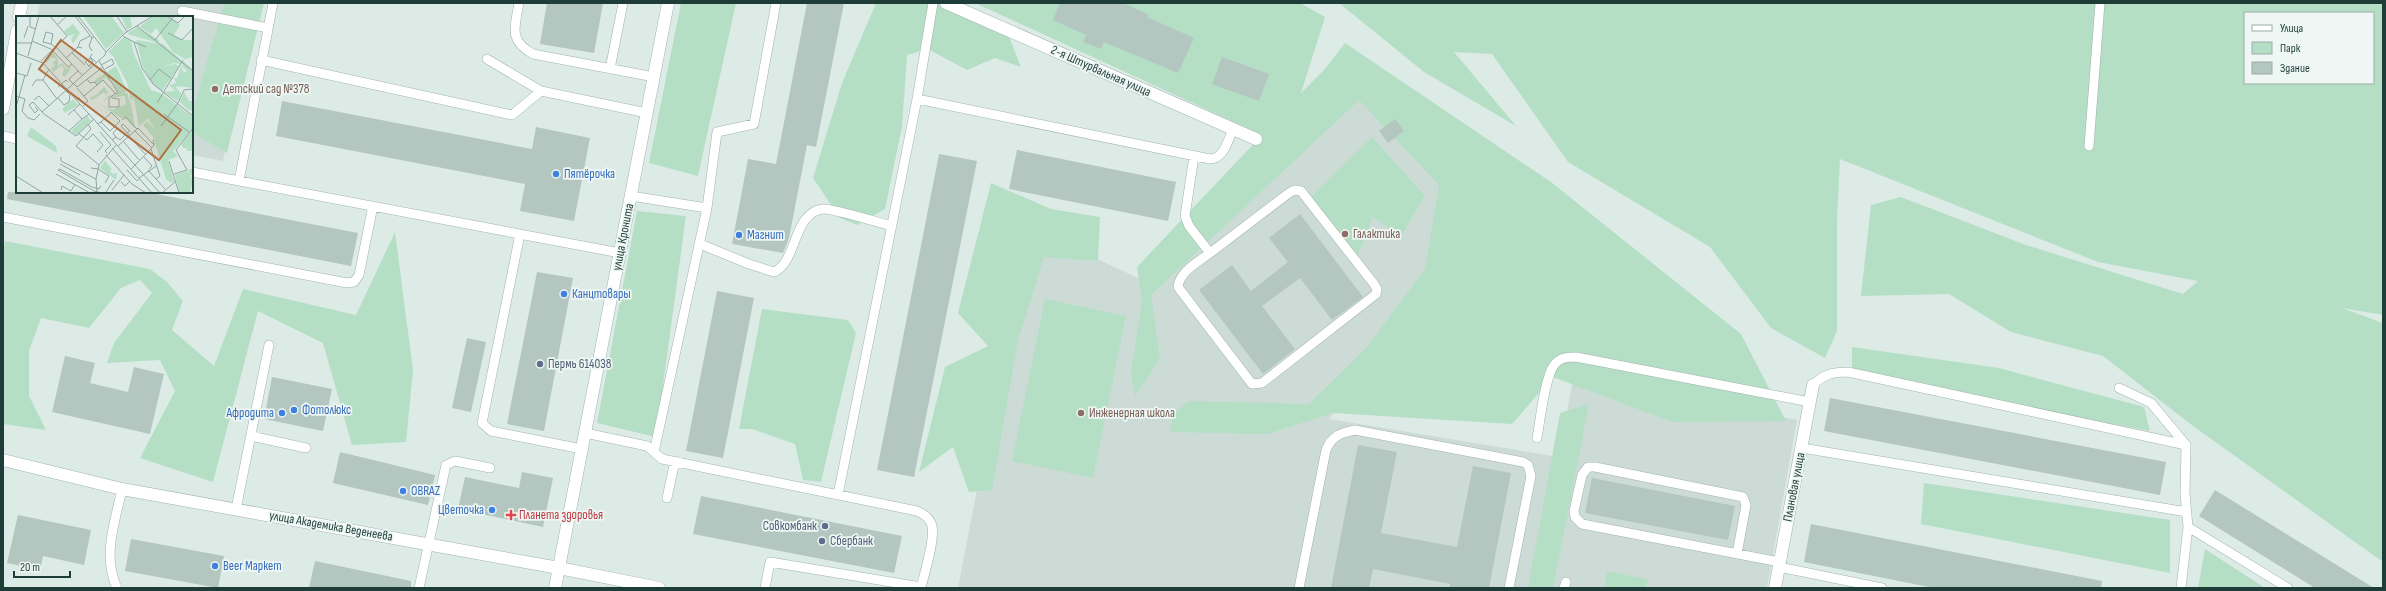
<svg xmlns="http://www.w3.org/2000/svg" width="2386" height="591" viewBox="0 0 2386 591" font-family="'Sofia Sans Condensed',sans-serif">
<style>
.built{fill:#ccdbd6}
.green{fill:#b4dfc5;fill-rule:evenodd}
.building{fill:#b3c6c0}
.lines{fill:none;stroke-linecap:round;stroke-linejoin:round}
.service-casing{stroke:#a0b3af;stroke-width:10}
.minor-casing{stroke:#a0b3af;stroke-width:13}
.tertiary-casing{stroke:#a0b3af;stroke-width:13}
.service{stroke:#fff;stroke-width:9}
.minor{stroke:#fff;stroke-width:12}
.tertiary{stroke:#fff;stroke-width:12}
.education-dot{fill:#8d6e63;stroke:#eef7f4;stroke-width:1.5}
.shop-dot{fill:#3f7fe0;stroke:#eef7f4;stroke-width:1.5}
.service-dot{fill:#5c6f8a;stroke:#eef7f4;stroke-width:1.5}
.health-dot{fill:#e0444e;stroke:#eef7f4;stroke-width:1.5}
.labels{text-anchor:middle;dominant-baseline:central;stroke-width:3.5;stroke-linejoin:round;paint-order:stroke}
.street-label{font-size:13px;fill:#1e3c38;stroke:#eef7f4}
.education-label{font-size:13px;fill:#785e54;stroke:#eef7f4;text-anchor:start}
.shop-label{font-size:13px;fill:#366cbe;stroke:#eef7f4;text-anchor:start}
.service-label{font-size:13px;fill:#4e5e75;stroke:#eef7f4;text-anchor:start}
.health-label{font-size:13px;fill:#be3a42;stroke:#eef7f4;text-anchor:start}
.inset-road{fill:none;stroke:#91a5a1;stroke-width:1}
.view{fill:#b07142;fill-opacity:0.15;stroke:#b07142;stroke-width:2}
.inset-edge{fill:none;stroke:#1e3c38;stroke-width:2}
</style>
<rect width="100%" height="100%" fill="#ddebe7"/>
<!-- built -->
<path class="built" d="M40,3h214l-31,158 -31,-6v-138h-155z
M1356,77l173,105 -200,237 230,38 14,-78 224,41 -30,168h-809l66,-343 65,10 68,32z"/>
<!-- green -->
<path class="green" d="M224,3h40l-37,150 -35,-21v-18z
M681,3h55l-38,173 -49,-13z
M876,3h75l57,31 13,33 -26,-9 -28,12 -39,-21 -21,6 -5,72 -17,82 -28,16 -17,-7 -27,-40 29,-95z
M975,3h325l25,14 -24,76 24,-24 20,-26 206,139 190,152 45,87 -114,1 -119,-45 -41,47 -179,-11 -66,21 -97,-2 3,-19 16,-12 120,3 59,-58 57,-77 14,-84 -80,-85 -208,195 9,64 -25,37 -4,-24 11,-71 -5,-34 125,-132z
M1339,3h1044v312l-41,-7 41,15v239l-190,-136 -90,-70 -92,-24 -62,-38 -88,2 10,-91 30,-8 125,48 157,49 15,-13 -100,-19 -258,-103 -3,62v110l-12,27 -54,-30 -61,-81 -142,-85 -76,-108 -38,-2 62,74 -92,-54zM2245,13h128v70h-128z
M1372,137l53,59 -24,40 -28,-19 -16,40 -46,-60z
M991,183l60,26 49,8 -2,44 -54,-4 -26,83 -26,150 -23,2 -16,-45 -34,25 26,-105 43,-21 -30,-33z
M637,211l49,5 -30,221 -59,-14z
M395,232l18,138 -7,72 -54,3 -29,-102 -65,-32 -45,171 -73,-24 35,-67 -15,-31 -53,3 7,-20 38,-50 -12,-13 -19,8 -32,40 -48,-10 -12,33v45l17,34 -43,-6v-171l2,-12 145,28 17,13 16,19 -11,29 42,36 29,-77 113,26z
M1045,299l81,17 -33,162 -81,-17z
M762,309l86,11 8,13 -35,149 -18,-2 -8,-36 -43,-15h-13z
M1852,347l147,21 145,39 6,24 -298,-58z
M1589,404l-36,184h-25l32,-175z
M1924,483l246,37v53l-249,-49z
M2205,549l60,39h-67z
M1607,571l42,9 -4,8h-40z"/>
<!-- building -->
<path class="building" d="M547,3h56l-9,50 -54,-9z
M807,3h37l-28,144 -9,-2 -18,93 -6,15 -51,-9 16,-85 28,5z
M1060,3h63l25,11 -1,3 47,21 -16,35 -74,-31 -3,7 -18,-7 3,-7 -33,-15z
M1222,57l47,17 -10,27 -47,-17z
M282,101l250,48 4,-22 54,11 -16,83 -54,-10 5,-27 -249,-48z
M1395,119l9,12 -16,12 -9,-12z
M1017,150l159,32 -8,39 -159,-32z
M939,154l38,7 -63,316 -37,-7z
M8,192h138l212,41 -7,33 -344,-67z
M1300,214l63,83 -31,23 -32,-42 -38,28 33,43 -32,25 -64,-84 33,-25 19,26 37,-29 -19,-24z
M537,272l36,6 -29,153 -37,-7z
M717,291l37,7 -31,160 -37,-7z
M467,338l19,4 -15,70 -19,-4z
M65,356l30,7 -5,20 38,9 6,-25 30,7 -14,60 -98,-22z
M272,377l60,12 -9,42 -59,-12z
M1830,398l336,64 -6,33 -336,-64z
M1358,445l39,7 -16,81 76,14 16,-81 38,7 -22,115h-39v-4l-77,-15 -4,19h-38z
M340,452l95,23 -7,30 -95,-22z
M522,472l31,6 -10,49 -85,-18 7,-32 54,11z
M1592,478l143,28 -7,34 -143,-27z
M2215,490l159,98h-59l-116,-72z
M701,496l201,40 -8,37 -201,-39z
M18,515l73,15 -7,35 -41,-9 -3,14 -33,-7z
M1811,524l291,57 -1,7h-167l-130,-26z
M131,539l93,17 -6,32 -93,-17z
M315,561l96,20v7h-102z"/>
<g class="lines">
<defs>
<path id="service" d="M519,3c-4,24 -11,37 14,51l121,23
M182,11l86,17
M487,59l54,32 106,22
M261,60l251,55 29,-24
M610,69l13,-66
M917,99l16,-96
M3,136l14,3
M2089,146l11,-143
M1194,156l-9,60 4,10 21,27c-12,9 -31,19 -32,34l74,97 10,-1 114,-89 1,-5 -3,-5 -73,-93 -7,-1 -5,3 -79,60
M192,172l428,81
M239,181l34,-178
M631,196l76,12
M3,217l344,66 7,-1 5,-7 14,-69
M520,234l-38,189 9,8 91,18
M700,244l49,20 25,8c23,-9 19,-60 49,-63 10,-1 56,14 69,17
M1813,385c11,-11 20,-13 35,-13l338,73
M2119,388l32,15 35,42 -1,48 3,34 -7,61
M585,433l62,13 7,6 53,-244 10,-76 37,-8 22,-121
M251,436l55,12
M1537,438c3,-17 8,-61 17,-73 6,-8 14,-8 22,-8l234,45
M1802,448l385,64
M654,452l8,7 255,52c6,3 11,5 14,12 6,12 -7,51 -10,65
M838,495l79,-396 293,60c14,0 18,-19 23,-30
M667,498l8,-37
M236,509l33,-164
M2188,527l100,61
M1737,554l9,-49 -3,-8 -148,-30h-7l-6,8 -8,36 1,6 7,7 198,38
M1779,567l103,21
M117,588c-15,-32 -2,-66 5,-99
M419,588l27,-123 9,-4 35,7
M765,588l5,-26 151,25
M1299,588l27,-138c6,-14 14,-17 29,-20l168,32 5,3 3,11 -22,112
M1564,588l2,-6"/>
<path id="minor" d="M946,3l310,136
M19,17l3,-14
M3,109l14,-78
M555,588l113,-585
M1775,588l38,-203"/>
<path id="tertiary" d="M3,460l119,29 437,79 100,20"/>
</defs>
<!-- service casing -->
<use href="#service" class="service-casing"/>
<!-- minor casing -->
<use href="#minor" class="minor-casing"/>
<!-- tertiary casing -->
<use href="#tertiary" class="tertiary-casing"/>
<!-- service -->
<use href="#service" class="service"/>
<!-- minor -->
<use href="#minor" class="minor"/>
<!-- tertiary -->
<use href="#tertiary" class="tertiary"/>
</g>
<!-- markers -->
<g class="education-dot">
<circle cx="215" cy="89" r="4"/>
<circle cx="1345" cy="234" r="4"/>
<circle cx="1081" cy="413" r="4"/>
</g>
<g class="shop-dot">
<circle cx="556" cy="174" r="4"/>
<circle cx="739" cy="235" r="4"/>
<circle cx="564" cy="294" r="4"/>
<circle cx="294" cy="410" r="4"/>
<circle cx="282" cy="413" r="4"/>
<circle cx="403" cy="491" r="4"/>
<circle cx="492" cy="510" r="4"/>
<circle cx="215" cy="566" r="4"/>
</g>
<g class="service-dot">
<circle cx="540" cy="364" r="4"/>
<circle cx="825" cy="526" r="4"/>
<circle cx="822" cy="541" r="4"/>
</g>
<path class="health-dot" d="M509 509h4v4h4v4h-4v4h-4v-4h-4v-4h4z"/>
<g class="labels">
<!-- street labels -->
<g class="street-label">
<text transform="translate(1101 71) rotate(24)">2-я Штурвальная улица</text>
<text transform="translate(623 237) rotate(-79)">улица Кронита</text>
<text transform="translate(1794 487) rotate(-79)">Плановая улица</text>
<text transform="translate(331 526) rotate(10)">улица Академика Веденеева</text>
</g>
<!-- education labels -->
<g class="education-label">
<text x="223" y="89">Детский сад №378</text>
<text x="1353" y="234">Галактика</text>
<text x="1089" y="413">Инженерная школа</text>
</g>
<!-- shop labels -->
<g class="shop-label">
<text x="564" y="174">Пятёрочка</text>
<text x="747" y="235">Магнит</text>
<text x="572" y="294">Канцтовары</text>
<text x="302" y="410">Фотолюкс</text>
<text x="274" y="413" text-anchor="end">Афродита</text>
<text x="411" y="491">OBRAZ</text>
<text x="484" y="510" text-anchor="end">Цветочка</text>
<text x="223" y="566">Beer Маркет</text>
</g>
<!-- service labels -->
<g class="service-label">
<text x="548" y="364">Пермь 614038</text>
<text x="817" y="526" text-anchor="end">Совкомбанк</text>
<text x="830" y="541">Сбербанк</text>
</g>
<!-- health labels -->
<g class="health-label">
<text x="519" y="515">Планета здоровья</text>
</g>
</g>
<!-- overview -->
<g transform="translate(16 16)">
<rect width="177" height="177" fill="#ddebe7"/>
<path d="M67,0h28l13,17 -18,16zM105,0h9l2,11 -5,3zM138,0h14l12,9 -6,10 8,5h11l-1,17 -7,2 -12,-7 -17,-24 -5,6 -8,-5 -3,-3zM57,8l7,9 -7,11 -2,-6 4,-4 -7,2 -4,-5zM121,11l22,13v3l-32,-9zM108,21l7,4 3,13 17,36 11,4 31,23v11l-20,23 5,5 -10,4 6,21 -3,2 -5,-4 -13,-42 -10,-12 4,-4 8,9 -7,-12 -9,9 -5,-28 -2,-1v6l-5,-21 -14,-27 -5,-4zM120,24l27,4 18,16v4l-7,-1 -12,4 13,-3 4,2 -17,25 -11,-9 -8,-15zM36,36l6,7v7l4,-3 5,6 5,-3 -7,11 -3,-2 2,-6 -2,-4 -9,7 -2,-4 4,-2 -2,-4 4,-3 -6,-2 -4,6 -2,-2zM167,45l9,8 1,19 -16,-2 -1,2 5,5 -3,8 -15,-9 12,-1 -6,-6 7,-2 -2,-5h3l4,-12 3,7 3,-2 -5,-5zM100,50l11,25 -3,2h3l5,15 3,21 -10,-11h-4l-18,-12 9,4 14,-6 -1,-8 -17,2 -5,5 5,-7 11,-2 -10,-19 1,7 -5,-5 -7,7 -3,-1v-3zM88,71l4,5 -2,3 -2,-3 -13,9 1,-2 -3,-1 8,-4zM168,76l5,9h4v10l-5,-1 -8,-8zM57,83l5,6 -13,8 -3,-4zM71,100l4,5 -15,14 -5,-4zM15,111l25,19 1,7 -30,-17zM177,113v22h-6v-3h-4l-2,-4zM89,145l7,8 -2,1 2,4 5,-1 -1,7 -16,-12zM177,152v8l-3,-1 3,5 -3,13h-11l-4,-18 12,-4 3,3 -2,-4z" fill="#b4dfc5"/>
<path class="inset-road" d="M14,0v11l6,2M59,0l17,22 2,-1M62,0l28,36M101,0l10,16M151,0l11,7 7,-7M41,9l10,-9M121,10l56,45M152,17l14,7 11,-12M107,20l11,6 8,26 11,16 40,32M8,22l4,-12M76,22l-3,8 3,5M139,24l19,-24M16,25l21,9M118,26l12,5M0,27h16M35,28l-8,-2 3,-10 7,2 -2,10 4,3M40,31l27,29M62,31l2,-6 10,-5M36,34l16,17 4,-3M0,37l27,10 117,130M56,37l13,12M76,38l-2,3 7,6M12,40l11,-40M50,42l12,-11 4,1M25,45l26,-25 -17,-20M83,45l19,32M85,49l11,-6 2,5 -9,5M73,50l4,-4 -3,-4 -5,4 6,6M0,57l11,3 4,-13M71,63l3,4 5,-1 2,3M27,64l14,19M134,64l9,-11 13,10M57,68l-4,-5 9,-8M58,68l3,3 26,-20M16,70l4,-6h7l6,-11M42,71l8,-7 2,2M61,72l11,13 -5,5M0,80l9,3 -3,12 6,7 6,2 6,-6M68,80l19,-16 13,14 2,-1M42,82l6,7 5,-3 1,-7 -4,-4M96,82l7,1v8h-10v-8l6,-6M60,83l2,-2 7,7M18,84l5,-4 10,10M141,87l26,-43M1,88l8,-29M19,91l3,3 -3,3 -6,-8 4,-3 11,12 32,22 18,-17M58,94l8,9 7,-5M26,96l63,-57 1,-3 19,-19 28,-17M148,98l25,18M52,99l12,-11M106,104l4,-3 11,12M72,108l3,5 -15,17 23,19M82,108l1,-1 2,-1 10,-9v-1l9,9 -10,10 -9,-9M145,110l17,-23 6,-13 9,-1M53,115l13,-12M119,115l17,17M84,116l11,13 -6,6 2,2M62,117l9,7 6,-6 10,11 -6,7M111,117l3,-2 -7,-7 -2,2 8,9M113,120l17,19M100,121l-3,-4 5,-5M96,124l4,-3 4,3 5,-5M107,125l17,20M102,130l20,-18 16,17M96,132l40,45M135,133l9,27 -4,3M90,139l26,29 14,9M45,141v4l35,18M128,141l8,9 -3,3M153,145l10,32M44,148l20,11M75,152l7,1 11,7 -4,7M115,153l20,-20 3,-4 -1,-5M111,154l10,11 2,-2M132,154l17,19M40,158l34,19M158,158l13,-4 -11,-20 17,-22M0,160l27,17M123,162l17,-12M105,166l4,4 5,-5M85,170l-2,3 -7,-2 -32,-18 -2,1 36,21 8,2M45,174l1,-4 9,5 4,-7M96,174l12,-15M90,176l8,-12M81,177l-1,-14 3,-14 17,-20M146,177l14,-12"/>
<path class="view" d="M45,24l120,90 -22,30 -120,-91z"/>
<rect width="177" height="177" class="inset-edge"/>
</g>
<!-- border -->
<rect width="2386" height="591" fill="none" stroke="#1e3c38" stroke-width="8"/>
<!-- legend -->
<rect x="2244" y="12" width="130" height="72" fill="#eef7f4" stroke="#9baca9"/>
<rect x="2252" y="25" width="20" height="6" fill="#ffffff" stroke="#9baca9"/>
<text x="2280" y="32" font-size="12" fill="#1e3c38">Улица</text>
<rect x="2252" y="42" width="20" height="12" fill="#b4dfc5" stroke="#9baca9"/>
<text x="2280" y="52" font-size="12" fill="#1e3c38">Парк</text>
<rect x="2252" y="62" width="20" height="12" fill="#b3c6c0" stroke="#9baca9"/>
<text x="2280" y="72" font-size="12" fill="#1e3c38">Здание</text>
<!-- scale -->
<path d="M14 571v6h56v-6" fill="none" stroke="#1e3c38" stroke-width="2"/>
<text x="20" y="571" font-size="12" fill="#1e3c38" stroke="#eef7f4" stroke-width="3" paint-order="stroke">20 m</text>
</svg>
